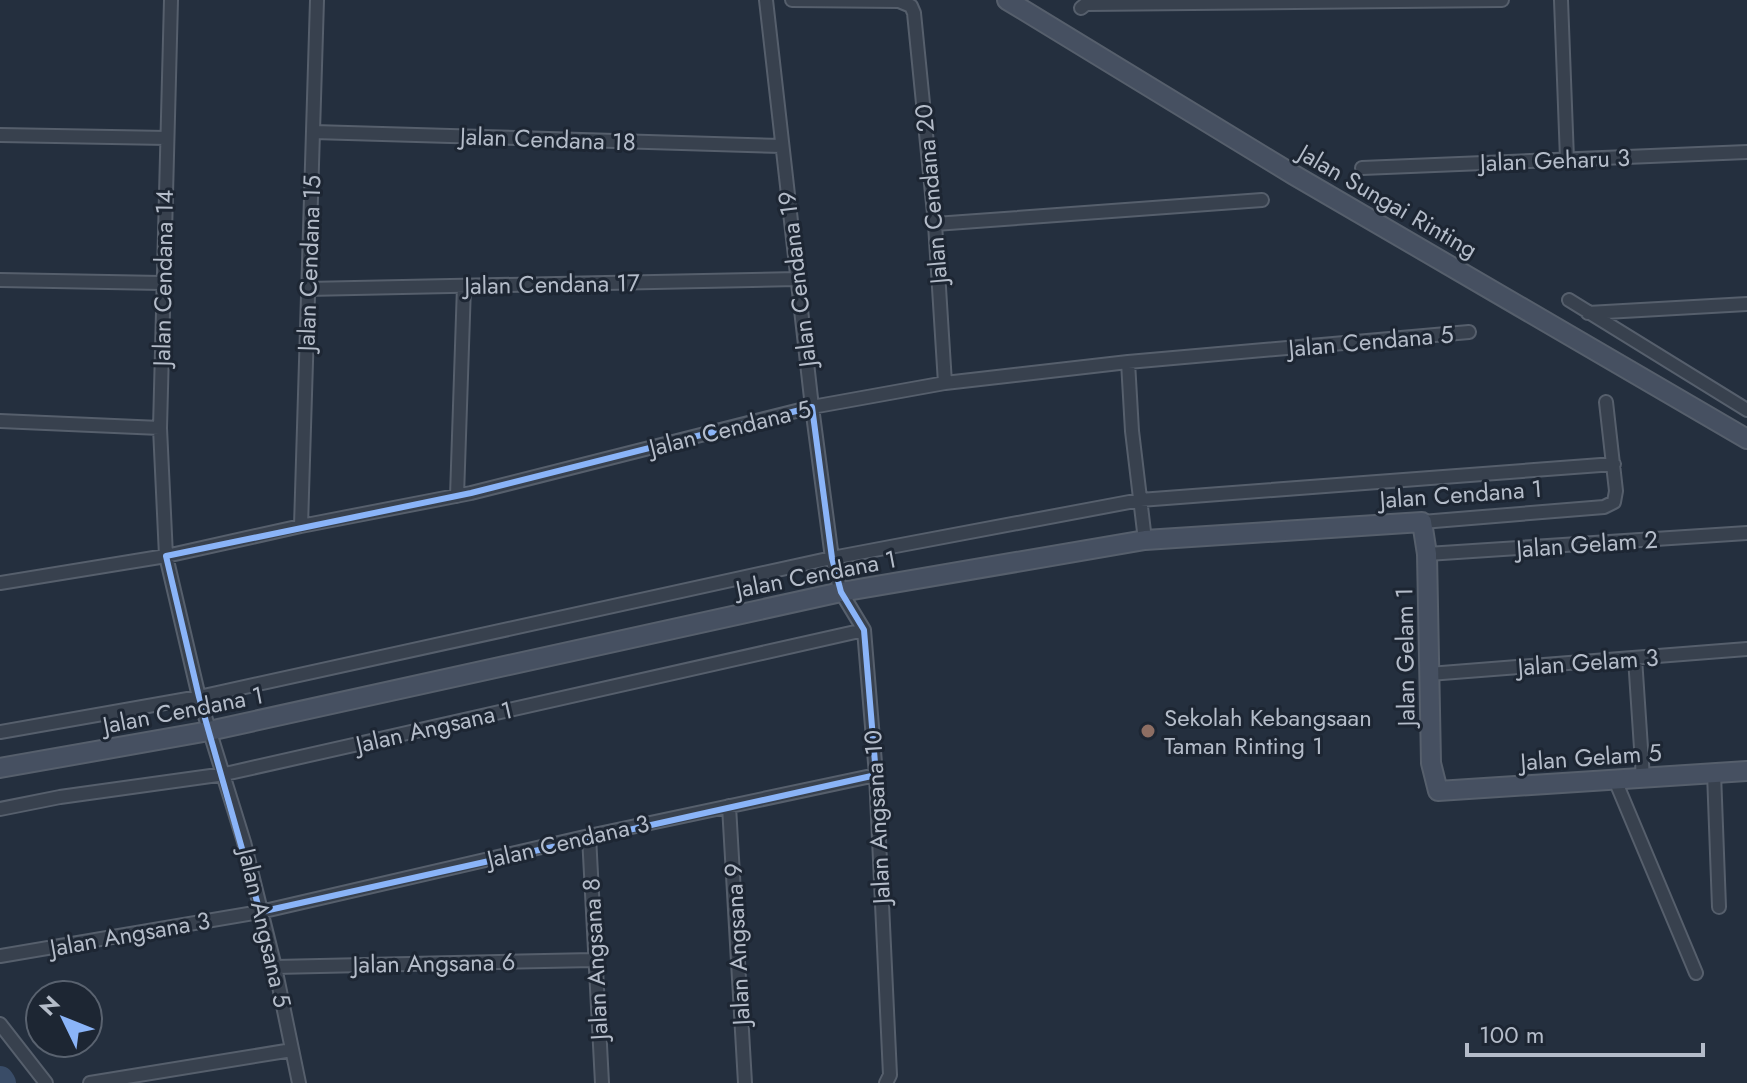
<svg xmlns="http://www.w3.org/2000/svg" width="1747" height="1083" viewBox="0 0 1747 1083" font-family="Jost,sans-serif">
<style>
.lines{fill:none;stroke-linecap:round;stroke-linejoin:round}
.river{stroke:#394c67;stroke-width:28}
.street-casing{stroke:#565f6c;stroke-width:16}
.secondary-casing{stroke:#565f6c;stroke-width:22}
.street{stroke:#38414e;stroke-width:12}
.secondary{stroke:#465061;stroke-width:18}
.marked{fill:none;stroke:#8ab4f8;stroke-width:6;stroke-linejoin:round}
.education-dot{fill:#8d6e63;stroke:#1d2633;stroke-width:3}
.labels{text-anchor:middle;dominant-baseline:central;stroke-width:6;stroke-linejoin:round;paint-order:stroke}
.street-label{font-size:24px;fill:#b4bcc9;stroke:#1d2633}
.poi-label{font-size:24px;fill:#b4bcc9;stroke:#1d2633;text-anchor:start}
</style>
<rect width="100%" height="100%" fill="#242f3e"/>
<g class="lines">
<!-- river -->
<path class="river" d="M0,1080l2,3"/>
<defs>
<path id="street" d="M171,0l-11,428 6,128 33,141 45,145 31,125 24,116
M766,0l46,407 20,151 9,34 23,38 12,145 14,300 -4,8
M792,0l107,1 12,5 3,7 21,211 10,159
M1561,0l6,159
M1081,8l5,-4 416,-4
M314,132l468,14
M0,135l167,3
M1362,168l385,-16
M935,224l327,-24
M0,280l162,3
M307,289l490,-10
M1569,300l178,110
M1588,313l159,-9
M1128,362l4,69 13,109
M0,421l160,7
M457,496l7,-210
M1422,522l182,-15 10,-5 2,-11 -10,-89
M301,526l16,-526
M1427,554l320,-21
M0,583l166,-27 135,-30 170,-33 341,-86 133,-24 183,-21 341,-30
M1635,658l8,120
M1429,674l318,-25
M0,732l199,-35 633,-139 308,-58 474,-36
M1714,773l5,134
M1615,780l81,193
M729,806l16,277
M0,809l60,-12 165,-23 639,-144
M589,836l13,247
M0,956l260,-44 329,-76 287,-61
M275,967l318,-7
M0,1024l46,59
M90,1083l202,-33"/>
<path id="secondary" d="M1007,0l287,175 453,264
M0,768l209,-37 632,-139 304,-52 277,-18 5,32 4,209 7,28 309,-20"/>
</defs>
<!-- street casing -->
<use href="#street" class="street-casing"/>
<!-- secondary casing -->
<use href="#secondary" class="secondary-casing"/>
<!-- street -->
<use href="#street" class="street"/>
<!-- secondary -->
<use href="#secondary" class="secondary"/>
</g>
<!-- marked area -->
<path class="marked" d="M812,407l20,151 9,34 23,38 12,145 -616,137 -61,-215 -33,-141 305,-63z"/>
<!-- markers -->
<circle class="education-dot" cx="1148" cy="731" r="8"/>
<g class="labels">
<!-- street labels -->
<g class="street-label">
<text transform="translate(548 139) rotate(2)">Jalan Cendana 18</text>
<text transform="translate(1555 160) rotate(-2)">Jalan Geharu 3</text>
<text transform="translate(931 194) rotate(-95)">Jalan Cendana 20</text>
<text transform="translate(1388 201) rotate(30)">Jalan Sungai Rinting</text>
<text transform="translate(309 263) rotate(-88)">Jalan Cendana 15</text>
<text transform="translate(163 278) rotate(-89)">Jalan Cendana 14</text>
<text transform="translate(797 279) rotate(-97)">Jalan Cendana 19</text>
<text transform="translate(552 284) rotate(-1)">Jalan Cendana 17</text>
<text transform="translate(1371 341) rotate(-5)">Jalan Cendana 5</text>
<text transform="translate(730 428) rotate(-14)">Jalan Cendana 5</text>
<text transform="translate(1461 494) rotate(-4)">Jalan Cendana 1</text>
<text transform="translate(1587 544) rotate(-4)">Jalan Gelam 2</text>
<text transform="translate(816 574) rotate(-11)">Jalan Cendana 1</text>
<text transform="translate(1405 657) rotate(-91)">Jalan Gelam 1</text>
<text transform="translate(1588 662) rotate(-4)">Jalan Gelam 3</text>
<text transform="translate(183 710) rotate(-11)">Jalan Cendana 1</text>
<text transform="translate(434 727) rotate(-13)">Jalan Angsana 1</text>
<text transform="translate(1591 757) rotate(-4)">Jalan Gelam 5</text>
<text transform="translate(877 817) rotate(-93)">Jalan Angsana 10</text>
<text transform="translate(568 841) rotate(-13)">Jalan Cendana 3</text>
<text transform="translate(265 928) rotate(77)">Jalan Angsana 5</text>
<text transform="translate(130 934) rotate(-10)">Jalan Angsana 3</text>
<text transform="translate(737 944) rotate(-93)">Jalan Angsana 9</text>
<text transform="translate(595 959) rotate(-93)">Jalan Angsana 8</text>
<text transform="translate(434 963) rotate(-1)">Jalan Angsana 6</text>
</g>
<!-- poi labels -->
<g class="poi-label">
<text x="1164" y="717">Sekolah Kebangsaan<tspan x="1164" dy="28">Taman Rinting 1</tspan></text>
</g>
</g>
<!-- north arrow -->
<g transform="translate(64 1019) rotate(313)"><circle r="38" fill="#1d2633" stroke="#59626f" stroke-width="2"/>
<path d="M0-6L14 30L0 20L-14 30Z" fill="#8ab4f8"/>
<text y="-12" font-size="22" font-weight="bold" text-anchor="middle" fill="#b4bcc9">N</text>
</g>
<!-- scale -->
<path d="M1467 1043v12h236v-12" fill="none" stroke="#b4bcc9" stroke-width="4"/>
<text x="1479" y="1043" font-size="24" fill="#b4bcc9" stroke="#1d2633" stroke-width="6" paint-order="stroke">100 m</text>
</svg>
